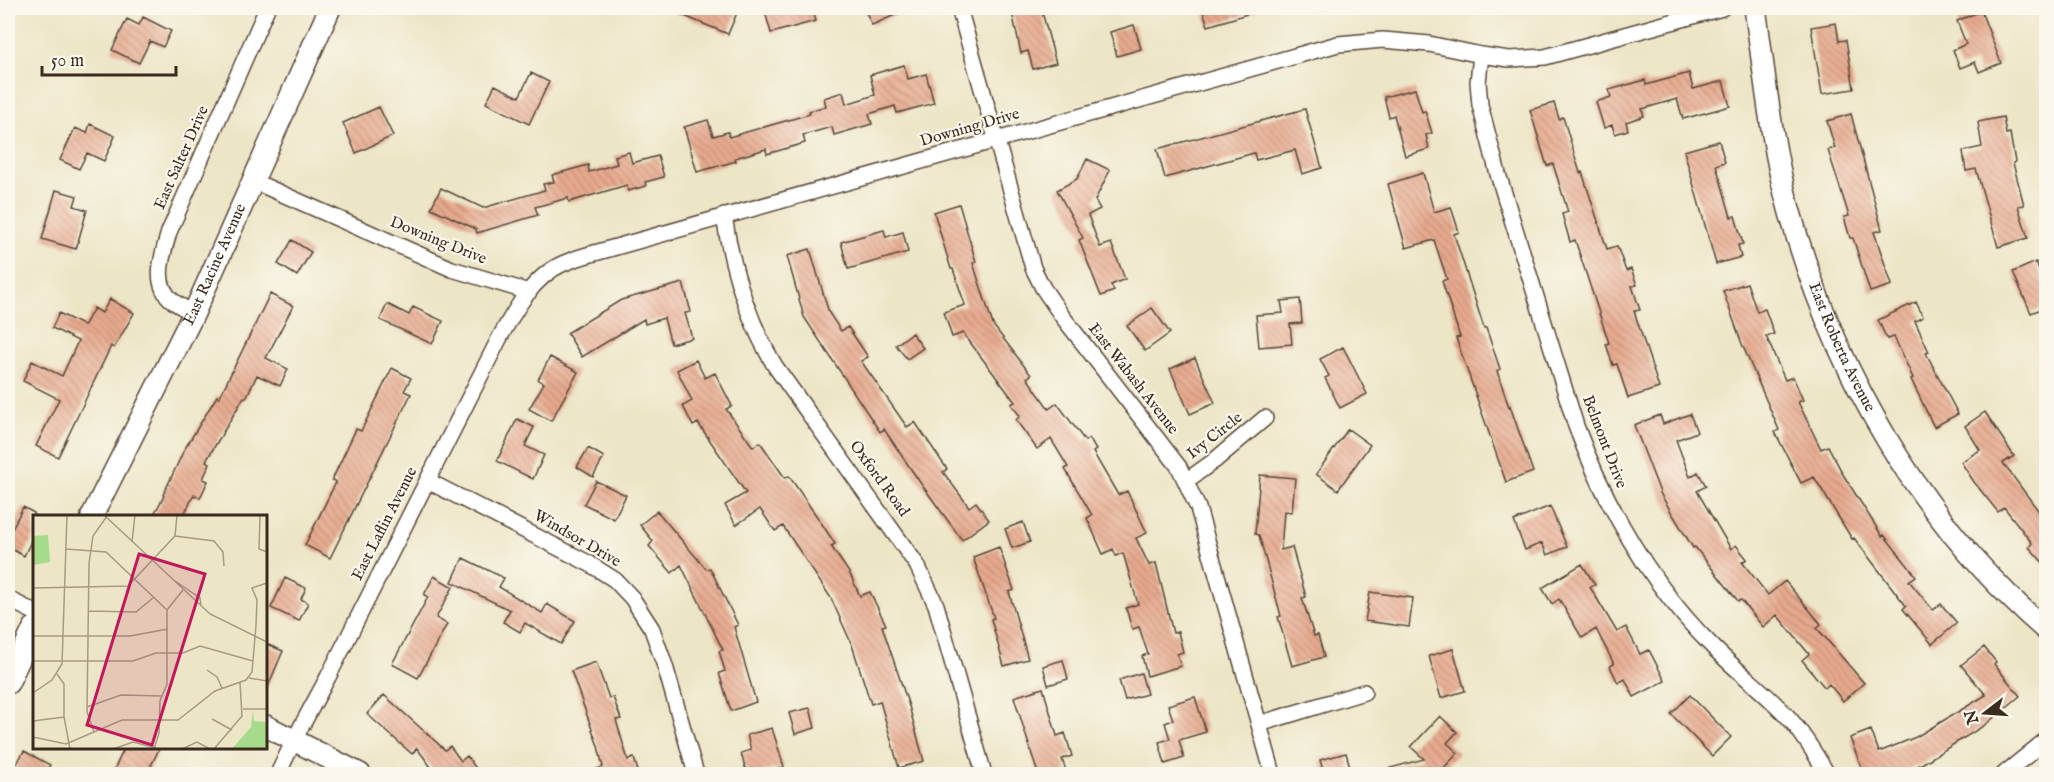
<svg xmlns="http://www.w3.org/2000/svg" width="2054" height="782" viewBox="0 0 2054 782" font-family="'IM FELL English',serif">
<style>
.building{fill:url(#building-back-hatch)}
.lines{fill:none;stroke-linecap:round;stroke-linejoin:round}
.street-casing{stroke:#564637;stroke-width:18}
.secondary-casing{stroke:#564637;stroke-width:24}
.street{stroke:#fff;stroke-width:15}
.secondary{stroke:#fff;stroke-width:21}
.labels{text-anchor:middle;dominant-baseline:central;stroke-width:4.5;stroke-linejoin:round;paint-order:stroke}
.street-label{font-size:16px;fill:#3b2a1e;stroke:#fbf7ec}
.inset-road{fill:none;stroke:#a59a83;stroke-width:1.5}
.view{fill:#c2185b;fill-opacity:0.15;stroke:#c2185b;stroke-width:3}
.inset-edge{fill:none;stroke:#3b2a1e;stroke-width:3}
</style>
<defs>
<pattern id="building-back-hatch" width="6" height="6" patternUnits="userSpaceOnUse" patternTransform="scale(1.5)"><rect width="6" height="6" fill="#e8aa8f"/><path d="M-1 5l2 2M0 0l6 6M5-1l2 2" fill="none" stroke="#bd8b74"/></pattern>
</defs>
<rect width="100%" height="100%" fill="#fbf7ec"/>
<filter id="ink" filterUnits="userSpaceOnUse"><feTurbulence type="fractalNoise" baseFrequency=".0167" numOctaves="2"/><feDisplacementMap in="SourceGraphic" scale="12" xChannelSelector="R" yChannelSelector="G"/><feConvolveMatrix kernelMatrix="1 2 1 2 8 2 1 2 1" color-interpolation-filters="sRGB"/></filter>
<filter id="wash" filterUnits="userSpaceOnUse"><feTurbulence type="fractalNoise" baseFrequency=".008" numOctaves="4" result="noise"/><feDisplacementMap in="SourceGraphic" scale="24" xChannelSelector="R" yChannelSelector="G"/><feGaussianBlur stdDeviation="1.35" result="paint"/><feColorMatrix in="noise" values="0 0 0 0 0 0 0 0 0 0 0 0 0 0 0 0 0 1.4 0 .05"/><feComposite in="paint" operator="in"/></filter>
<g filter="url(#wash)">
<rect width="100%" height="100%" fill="#ece5c6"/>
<g id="blocks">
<!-- building -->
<path class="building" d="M665,8h74l-11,26z
M764,8h48l4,13 -45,12z
M864,8h47l-39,17z
M1011,8h30l15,55 -23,6 -5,-18 -7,2z
M1202,8h54l1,3 -49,15z
M1981,11l20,52 -22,9 -4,-10 -15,6 -7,-18 13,-6 -9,-23z
M143,17l28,14 -8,16 -13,-6 -11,22 -27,-13 15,-31 12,6z
M1836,23l3,18 7,-1 8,49 -32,5 -11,-67z
M1134,25l7,24 -24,7 -7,-24z
M904,65l4,14 18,-5 8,29 -37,10 -2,-7 -26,8 3,10 -38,11 -2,-8 -29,8 2,8 -38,11 -1,-5 -31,9 1,3 -39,11 -13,-45 24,-7 5,16 15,-4 1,5 81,-23 -1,-3 17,-5 -2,-8 19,-6 3,12 29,-9 -5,-20z
M531,73l18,9 -20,42 -43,-21 9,-18 24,12z
M1689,73l4,16 30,-8 7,25 -47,13 -6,-20 -35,10 2,7 -18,6 2,8 -13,4 -3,-9 -8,3 -8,-26 15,-5 -2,-7 36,-10 1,5z
M1415,89l7,23 3,-1 7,22 -6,2 3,14 -24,7 -11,-41 -5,2 -5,-20z
M1554,103l5,16 4,-2 17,56 2,-1 25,77 10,-3 9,25 5,-2 6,16 -5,1 8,24 -6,1 25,77 -31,10 -11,-34 -4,1 -7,-21 3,-1 -34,-103 -5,2 -8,-28 6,-2 -15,-48 -6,2 -17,-56z
M379,107l14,29 -37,17 -13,-30z
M1305,109l17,59 -20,6 -7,-24 -39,10 -2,-7 -89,25 -8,-29z
M1851,114l31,116 -8,2 18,53 -22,7 -17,-54h-3l-6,-21 5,-1 -21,-66 7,-2 -8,-27z
M2003,117l3,17 4,-1 5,29 -2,1 11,42 -6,1 10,32 -30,9 -22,-78 -10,2 -3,-20 19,-4 -4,-25z
M90,124l25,12 -11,25 -17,-8 -8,16 -19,-9 15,-32 12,5z
M1719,141l6,21 -9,3 15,52 4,-1 8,28 -5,1 3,12 -25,7 -32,-113z
M629,152l3,11 26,-7 6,21 -19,5 1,4 -18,5 -1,-6 -58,17 -1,-4 -33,9 3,8 -61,18 -1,-4 -45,-21 10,-20 42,20 62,-18 -2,-6 11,-2 -2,-7 36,-10 1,7 28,-8 -2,-8z
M1087,159l23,11 -15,30 5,9 -12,6 12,32 11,-4 14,36 -14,6 3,6 -13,5 -22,-56 4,-2 -26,-48 20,-11z
M1423,173l11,39 17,-5 8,25 -5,2 30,94h2l14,41 -3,2 12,36 1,-1 23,66 -27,10 -50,-144 4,-1 -18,-56 5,-2 -13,-39 -28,8 -18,-64z
M56,190l21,6 -3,10 13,4 -11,39 -34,-10z
M959,204l17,58 -3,1 20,62 38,50 -4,3 22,31 8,-6 28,38 4,-3 7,12 -3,2 25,43 9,-4 20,42 -11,5 13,27 7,-2 17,70 5,-1 5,20 -6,2 4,12 -34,10 -5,-20 6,-2 -9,-27 -7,2 -6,-21 12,-4 -15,-51 -7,3 -3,-7 -10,5 -16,-36 5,-3 -27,-46 3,-2 -17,-28 -14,10 -21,-29 4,-4 -9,-12 4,-2 -52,-69 -11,4 -8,-25 21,-7 -12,-36h-2l-17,-57z
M884,230l2,7 17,-5 5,20 -60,17 -7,-27z
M292,240l19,12 -14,24 -19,-12z
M810,249l19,64 12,18 7,-4 20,30 -7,4 46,66 8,-5 32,47 -4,3 26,35 7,-5 13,18 -27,20 -43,-59 -35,-52 -4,3 -76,-115 -17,-61z
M2036,262l10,24v21l-15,6 -18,-41z
M683,283l8,29 -6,1 7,25 -21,6 -7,-26 -19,6 -1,-5 -62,38 -15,-24 54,-33z
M1747,283l10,29 8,-3 9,25 -8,2 19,44 8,-3 10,23 -5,2 23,47 7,-3 16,30 38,60 2,-1 32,41 -7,5 24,29 8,-6 16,19 -25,21 -29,-35 3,-3 -52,-68 -2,1 -38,-62 -13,6 -26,-51 4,-2 -37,-86 -19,-53z
M270,294l23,12 -27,52 22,11 -8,17 -23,-11 -11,23 -2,-1 -38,64 4,2 -7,16 5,2 -8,17 -6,-3 -11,21h-30l11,-20 -1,-1 21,-45 33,-54 2,2z
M110,299l24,14 -20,35 -3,-2 -53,111 -22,-11 23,-47 -36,-18 9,-20 30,15 16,-35 -26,-13 7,-15 25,13 10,-18 8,5z
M1300,299l2,24 -12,1 2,20 -33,3 -3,-32 27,-2 -2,-12z
M1916,302l7,15 -8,4 14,31 -3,1 32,61 -24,13 -23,-48 2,-1 -19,-41 -7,2 -9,-19z
M387,304l22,11 4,-8 30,14 -11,23 -52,-24z
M1152,308l18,25 -25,18 -18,-25z
M912,333l11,15 -16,11 -11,-14z
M1343,347l24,47 -27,14 -15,-30 4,-2 -9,-17z
M550,357l28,15 -27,49 -22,-12 15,-26 -6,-3z
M1195,358l20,45 -25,11 -20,-45z
M696,360l9,18 10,-5 17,33 -6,3 27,38 7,-5 25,36 4,-2 33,48 13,20 -4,2 19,28 10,22 10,-4 16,33 -4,1 27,80 15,55 -25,7 -19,-67 -9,3 -19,-59 -21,-47 -48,-72 -8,5 -15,-22 -24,16 -11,-20 21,-12 -48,-70 -5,3 -10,-20 9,-5 -15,-31z
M392,368l19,10 -7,13 7,3 -81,164 -25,-13 31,-63 -4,-2 24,-51 5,2z
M1985,412l29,44 -11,7 43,58v45l-17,-19 3,-4 -28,-36 -6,5 -24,-30 -13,-20 19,-12 -15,-24z
M1690,414l7,18 -21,8 14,37 8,-5 8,14 -9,5 34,58 5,-4 11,14 -5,3 26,33 17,-14 36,43 -4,4 47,55 -21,18 -14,-17 -4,4 -23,-28 7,-6 -32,-39 -14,12 -22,-27 -3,1 -43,-54 -2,1 -32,-53 -27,-70 26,-10 3,9z
M517,419l17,8 -9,19 19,9 -11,24 -36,-18z
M1348,429l22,16 -32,45 -22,-16z
M588,448l16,9 -11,20 -16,-10z
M1260,475l35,3 -3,34 -8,-1 -3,39 11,-3 14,50 -4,1 12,38 4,-1 6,22 -32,9 -14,-49 3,-1 -22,-81 -4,-1z
M596,481l30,14 -12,24 -30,-15z
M1550,506l17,41 -20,8 -5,-12 -17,7 -11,-29z
M23,507l11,6v22l-10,21 -16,-9v-10z
M657,511l49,58 4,-1 28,57 -4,2 22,75 -25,9 -12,-38 6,-2 -6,-20 4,-1 -42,-85 -9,8 -23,-27 4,-5 -13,-16z
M1023,522l7,20 -18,6 -7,-19z
M999,547l15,43 -5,2 19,67 -24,7 -13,-47 3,-1 -21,-61z
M463,558l41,20 -5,9 43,26 5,-9 28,17 -14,23 -36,-21 -5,9 -17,-10 7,-12 -58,-28z
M1582,564l13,21 -5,2 27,45 9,-5 14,27 9,-4 16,31 -31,16 -9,-18 -7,4 -8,-17 4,-2 -18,-35 -14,9 -23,-39 -7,5 -10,-16z
M434,576l19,11 -17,31 11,6 -29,54 -26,-14 36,-67 -4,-2z
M285,578l21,10 -5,11 7,4 -9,18 -28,-13z
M1370,592l43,6 -4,29 -44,-6z
M266,644l17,7 -17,40z
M1984,647l12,15 -2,2 26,32 -35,29 -65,40 -24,9h-32l-14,-36 21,-8 8,22 37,-15 70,-42 -25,-30z
M1453,649l12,42 -24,7 -12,-42z
M1063,660l5,19 -20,6 -5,-19z
M596,662l13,36 4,-1 8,22 -5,1 12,40 6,-2 5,16h-47l-1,-3 12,-4 -5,-21 -27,-75z
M1141,673l6,21 -22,6 -6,-20z
M1043,688l14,48 8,-3 7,23 -10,3 5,15h-29l-24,-77z
M384,695l61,55 5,-4 11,15 6,-5 13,18h-44l-19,-26 -5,6 -45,-40z
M1690,695l41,42 -19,19 -41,-42z
M1195,697l11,35 -27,8 5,18 -19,6 -6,-22 11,-3 -5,-16 8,-3 -5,-15z
M810,708l5,20 -20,6 -6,-21z
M1440,716l17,16 -10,11 11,10 -20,21h-55v-4l41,-11 -13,-12z
M772,728l12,39 -28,7h-9l-6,-21 10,-3 -4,-15z
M125,747h35l-13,27h-35z
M24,751l26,14 -6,9h-33z
M1346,753l6,21h-28l-4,-14z"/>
</g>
</g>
<g filter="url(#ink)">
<use href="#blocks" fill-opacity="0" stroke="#564637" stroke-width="1.5"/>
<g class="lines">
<defs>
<path id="street" d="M959,8l74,260 10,20 19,28 117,151 19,41 75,266
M1481,55l-3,27 2,23 18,69 78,252c31,83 75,160 139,223 24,24 51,44 74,69 15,17 27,37 38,56
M253,181l199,88 77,23
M724,216c8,54 23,103 51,150l142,199 19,40 48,169
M194,313c-6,-3 -15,-7 -21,-12 -22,-17 -10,-47 -4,-69l98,-224
M428,481l162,83 25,16 17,18 20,31 13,37 31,108
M1186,481l28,-20 51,-43
M8,599l26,13
M1259,724l105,-32
M278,774l16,-34 34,-63 172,-340c15,-27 33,-60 62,-73 7,-3 15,-6 22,-8l754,-212 45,-4 46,4 52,11 28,4 36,-2 177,-49
M2004,774l42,-34"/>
<g id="secondary">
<path id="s1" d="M1755,8c10,67 16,136 34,201 44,160 131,313 257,421"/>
<path id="s2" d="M92,516l102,-203 136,-305"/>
<path d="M8,683l26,-55"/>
<path d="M266,726l94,48"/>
</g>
</defs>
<!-- street casing -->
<use href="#street" class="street-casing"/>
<!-- secondary casing -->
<use href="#secondary" class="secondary-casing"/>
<!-- street -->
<use href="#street" class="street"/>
<!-- secondary -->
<use href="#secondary" class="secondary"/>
</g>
</g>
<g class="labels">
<!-- street labels -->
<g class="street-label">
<text transform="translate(970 128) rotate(-16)">Downing Drive</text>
<text transform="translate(182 158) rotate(-66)">East Salter Drive</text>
<text transform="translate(438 241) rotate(22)">Downing Drive</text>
<text stroke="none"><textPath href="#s2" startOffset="280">East Racine Avenue</textPath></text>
<text stroke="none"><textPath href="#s1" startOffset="352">East Roberta Avenue</textPath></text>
<text transform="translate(1133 379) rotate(52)">East Wabash Avenue</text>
<text transform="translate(1215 436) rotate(-38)">Ivy Circle</text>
<text transform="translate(1604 442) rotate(69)">Belmont Drive</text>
<text transform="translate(879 479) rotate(54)">Oxford Road</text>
<text transform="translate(385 524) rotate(-63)">East Laflin Avenue</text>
<text transform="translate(577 539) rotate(30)">Windsor Drive</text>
</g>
</g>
<!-- overview -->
<g transform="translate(33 515)">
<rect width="234" height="234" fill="#ece5c6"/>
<path d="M15,20l2,27 -17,3v-29zM220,195l1,11 13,1v27h-35l19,-22z" fill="#a6db8c"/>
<path class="inset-road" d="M71,0l106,99 57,28M121,0h22M227,0l-1,34 8,3M142,21l39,5 9,11 1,14M99,27l3,-27M33,34l40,3 61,58M142,66l25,17 1,8M0,73l95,-2 47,-50 2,-21M55,96l48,1 17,-14M0,121h97l38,-7M0,146h100l23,-8h27l17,-7 53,15M174,155l10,7 5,11M24,159l7,10v33l6,32M216,163l18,3M0,178l19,-13 10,-16 5,-149M54,192l34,-12 41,1M210,194h24M179,204l20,11M0,206l31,-4M61,217l-7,-20 2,-149 4,-27 14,-20M0,222l33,7 56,-24h56l37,-29 31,-11 6,-8 4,-47 1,-25 -5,-12 15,-5M80,234l20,-7 27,7M121,234l5,-16 1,-32 7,-17v-74l16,-20M149,234l15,-7 13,7M181,234l28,-33 -2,-33"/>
<path class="view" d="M106,39l66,20 -53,171 -65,-20z"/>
<rect width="234" height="234" class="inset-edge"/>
</g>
<!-- margin -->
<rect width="2054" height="782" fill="none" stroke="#fbf7ec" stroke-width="30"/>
<!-- north arrow -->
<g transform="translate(1985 713) rotate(253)" stroke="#fbf7ec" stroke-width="4.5" paint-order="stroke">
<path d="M0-4.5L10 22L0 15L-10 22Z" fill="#3b2a1e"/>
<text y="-9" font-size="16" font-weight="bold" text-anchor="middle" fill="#3b2a1e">N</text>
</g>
<!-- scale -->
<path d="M42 66v9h134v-9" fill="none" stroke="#3b2a1e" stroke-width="3"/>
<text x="51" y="66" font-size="18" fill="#3b2a1e" stroke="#fbf7ec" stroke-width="4.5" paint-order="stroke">50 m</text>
</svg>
